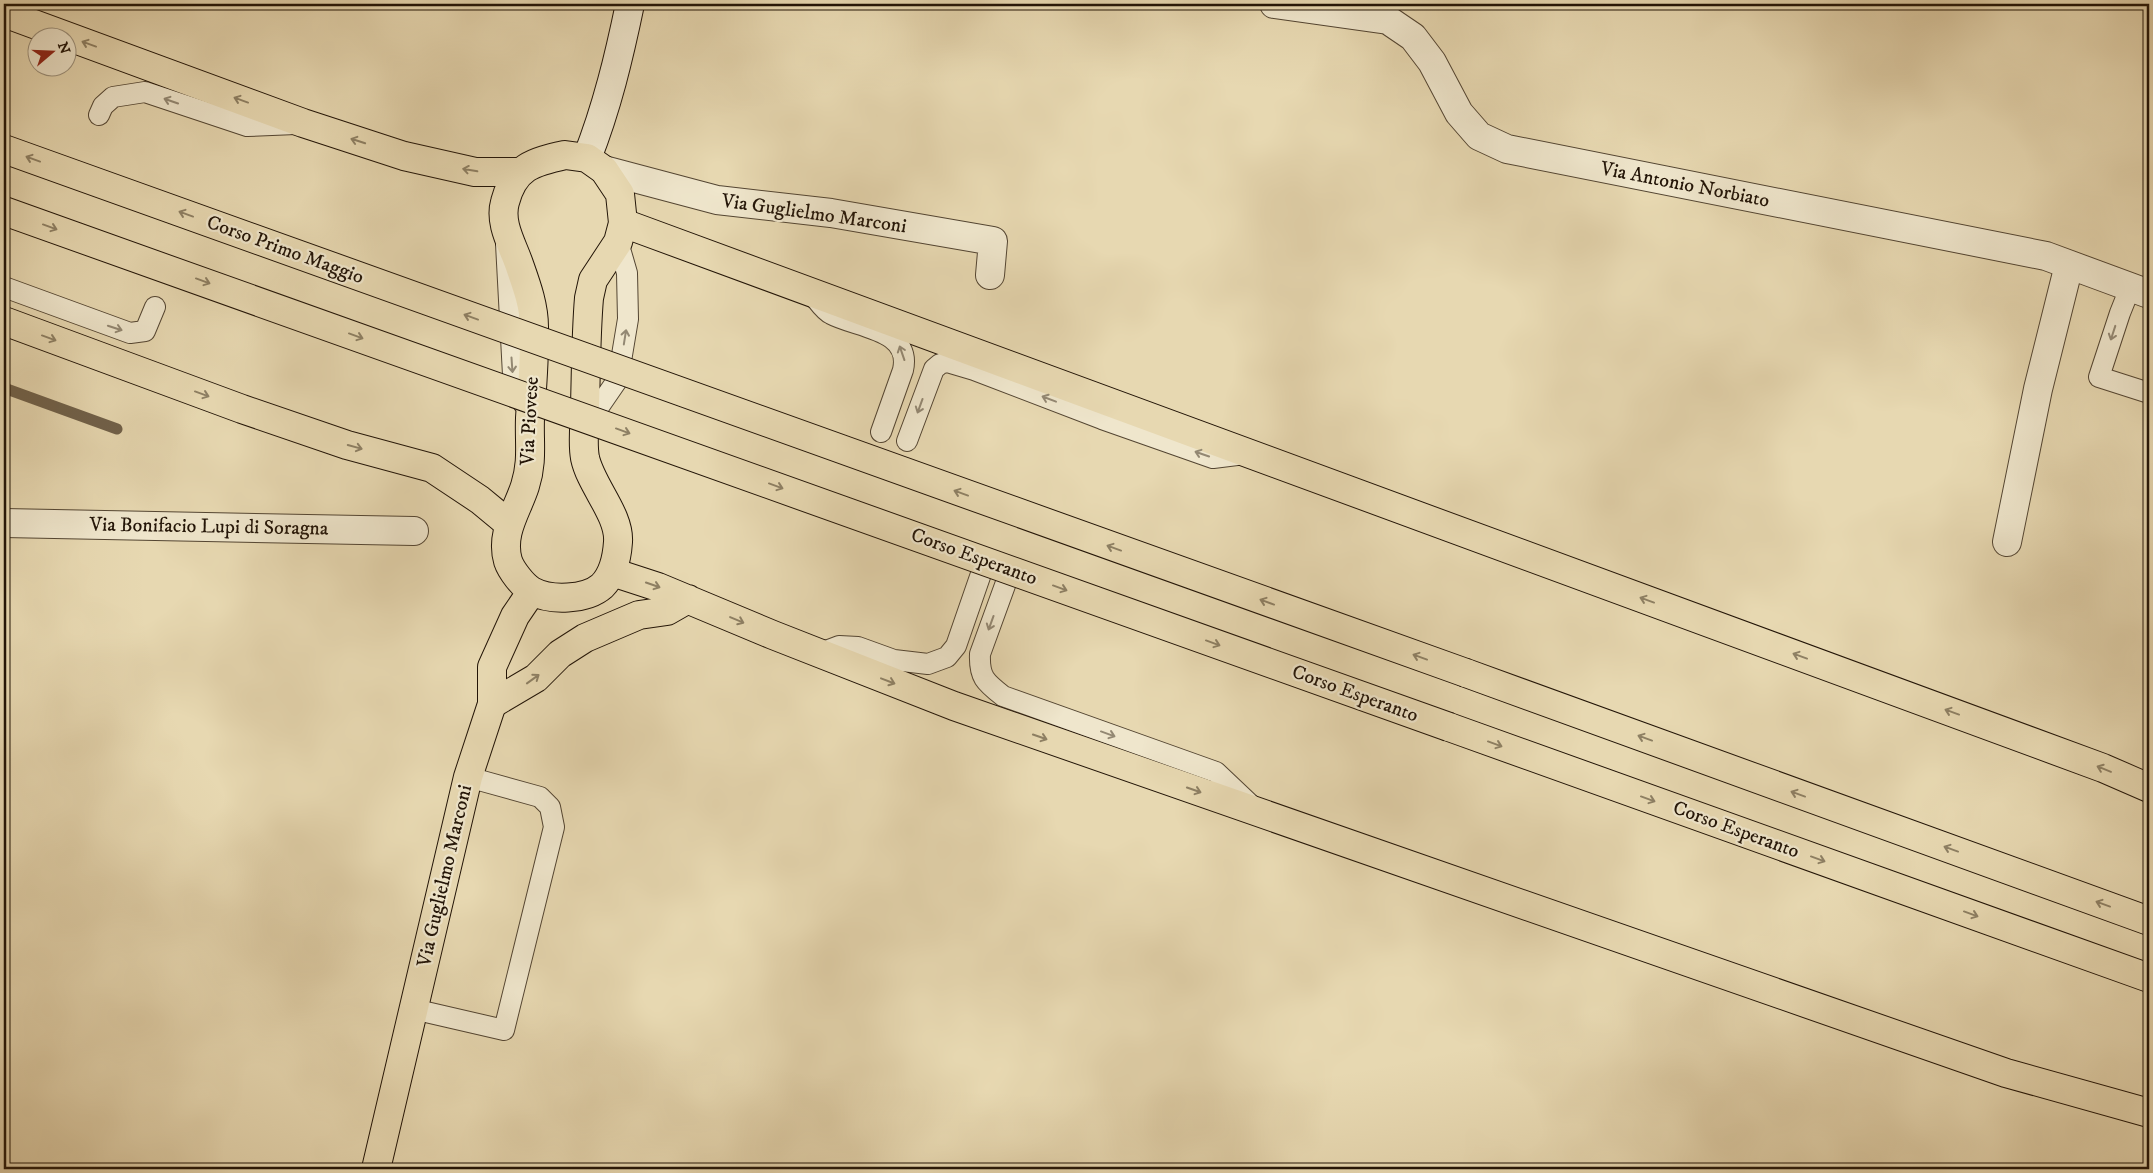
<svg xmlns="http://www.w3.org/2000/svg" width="2153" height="1173" viewBox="0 0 2153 1173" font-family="'IM FELL DW Pica',serif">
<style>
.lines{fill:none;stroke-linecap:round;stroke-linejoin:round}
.stream{stroke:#70614a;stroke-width:11}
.service-casing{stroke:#534532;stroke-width:22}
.minor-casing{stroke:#534532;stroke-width:30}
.secondary-casing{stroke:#221407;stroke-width:30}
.primary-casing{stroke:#221407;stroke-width:30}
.trunk-casing{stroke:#221407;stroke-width:30}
.service{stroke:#efe6cc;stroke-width:20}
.minor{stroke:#efe6cc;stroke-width:28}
.secondary{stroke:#efe6cc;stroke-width:28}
.primary{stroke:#e7d8b1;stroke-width:28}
.trunk{stroke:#e7d8b1;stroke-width:28}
.trunk-bridge-casing{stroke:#221407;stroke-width:30;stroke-linecap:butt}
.trunk-bridge{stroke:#e7d8b1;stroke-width:28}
.oneway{stroke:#8e8064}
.oneway2{stroke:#938873}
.labels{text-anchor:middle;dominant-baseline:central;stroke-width:4.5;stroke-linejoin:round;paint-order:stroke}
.street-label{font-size:20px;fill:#221407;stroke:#efe6cc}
</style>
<rect width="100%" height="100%" fill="#e7d8b1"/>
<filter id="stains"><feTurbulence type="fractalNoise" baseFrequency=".004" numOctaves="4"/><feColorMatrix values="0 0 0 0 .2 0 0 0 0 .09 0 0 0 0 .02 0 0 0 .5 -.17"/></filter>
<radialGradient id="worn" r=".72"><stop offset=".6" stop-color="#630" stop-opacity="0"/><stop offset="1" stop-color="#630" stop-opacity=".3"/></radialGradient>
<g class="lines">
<!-- stream -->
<path class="stream" d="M4,388l113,41"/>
<defs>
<path id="service" d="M99,115l4,-9 10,-9 32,-5 102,34 49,-2
M506,244l7,131 10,28
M4,287l126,46 15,-2 10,-24
M2130,288l-10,25 -21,64 50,16
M812,294c6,7 12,17 19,20 26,14 81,15 72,56l-22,62
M585,427l33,-48 10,-60 -1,-46 -9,-31
M907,441l27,-72 6,-5 7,-2 27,8 128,49 111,39 32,-4
M1008,577l-28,77c-1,23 5,28 23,42l213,76 38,36
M818,654l21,-8 19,1 36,13 34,4 19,-7 9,-11 27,-78
M413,1009l91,21 50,-203 -4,-20 -10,-10 -72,-20"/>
<path id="minor" d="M1274,4l114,16 25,17 19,25 27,51 20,23 28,13 539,107 103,38
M604,170l113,30 114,13 162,28 -3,34
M4,523l410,8
M2007,542l31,-153 31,-124"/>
<path id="secondary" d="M587,158c20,-51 32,-101 43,-154"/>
<path id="primary" d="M565,155l22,3 17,12 16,24 3,29 -5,19 -25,38 -4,18c-3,36 -3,72 -4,108 0,16 -3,36 0,52 6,28 35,57 33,84 -1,15 -5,33 -16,44 -16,14 -52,15 -70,5 -9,-5 -21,-21 -24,-30 -8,-28 9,-50 17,-75 8,-25 4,-43 5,-68 2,-31 5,-61 4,-91 0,-22 -8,-43 -15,-63 -7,-20 -20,-41 -14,-62 9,-35 28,-40 60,-47z
M376,1169l92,-392 24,-73v-37l23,-51 17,-25"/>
<path id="trunk" d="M4,13l299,110 101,33 71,16h44
M623,223l1480,545 46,20
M4,321l238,88 105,36 85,23 48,32 29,24
M612,572l46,15 115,48 181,71 1052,367 143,40
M1466,673l683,248
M492,704l44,-26 24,-24 25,-16 54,-23 28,-4 21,-12
M1449,727l700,251"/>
</defs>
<!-- service casing -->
<use href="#service" class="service-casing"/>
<!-- minor casing -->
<use href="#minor" class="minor-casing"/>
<!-- secondary casing -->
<use href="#secondary" class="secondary-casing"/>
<!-- primary casing -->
<use href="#primary" class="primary-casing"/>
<!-- trunk casing -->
<use href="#trunk" class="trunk-casing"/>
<!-- service -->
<use href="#service" class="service"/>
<!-- minor -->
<use href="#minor" class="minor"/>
<!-- secondary -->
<use href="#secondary" class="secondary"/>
<!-- primary -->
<use href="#primary" class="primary"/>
<!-- trunk -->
<use href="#trunk" class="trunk"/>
<defs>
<path id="trunk-bridge" d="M4,149l1462,524
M4,211l1445,516"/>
</defs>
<!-- trunk-bridge casing -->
<use href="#trunk-bridge" class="trunk-bridge-casing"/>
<!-- trunk-bridge -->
<use href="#trunk-bridge" class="trunk-bridge"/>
</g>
<!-- one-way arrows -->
<defs><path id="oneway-shaft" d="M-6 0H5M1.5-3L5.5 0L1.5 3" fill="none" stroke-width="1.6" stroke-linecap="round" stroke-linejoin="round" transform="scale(1.25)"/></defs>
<g class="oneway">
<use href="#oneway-shaft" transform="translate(89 44) rotate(-160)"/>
<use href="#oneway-shaft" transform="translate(241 100) rotate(-160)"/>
<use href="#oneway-shaft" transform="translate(358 141) rotate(-162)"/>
<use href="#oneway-shaft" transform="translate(33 159) rotate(-160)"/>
<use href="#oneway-shaft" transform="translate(470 170) rotate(-170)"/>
<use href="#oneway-shaft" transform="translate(186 214) rotate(-160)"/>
<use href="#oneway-shaft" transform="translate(50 227) rotate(20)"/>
<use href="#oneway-shaft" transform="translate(203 281) rotate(20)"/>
<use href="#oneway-shaft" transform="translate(471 317) rotate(-160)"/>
<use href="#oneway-shaft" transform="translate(356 336) rotate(20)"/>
<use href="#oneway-shaft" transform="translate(49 338) rotate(20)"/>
<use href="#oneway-shaft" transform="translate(202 394) rotate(20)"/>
<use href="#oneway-shaft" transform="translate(623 431) rotate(20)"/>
<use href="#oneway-shaft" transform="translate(355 447) rotate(15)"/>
<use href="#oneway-shaft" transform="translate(776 486) rotate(20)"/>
<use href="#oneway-shaft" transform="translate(961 493) rotate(-160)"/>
<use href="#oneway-shaft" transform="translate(1114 548) rotate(-160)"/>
<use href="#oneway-shaft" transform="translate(653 585) rotate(19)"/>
<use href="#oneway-shaft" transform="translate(1060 588) rotate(20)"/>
<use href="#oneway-shaft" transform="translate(1647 600) rotate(-160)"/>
<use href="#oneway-shaft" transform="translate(1267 602) rotate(-160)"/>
<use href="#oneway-shaft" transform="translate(737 620) rotate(23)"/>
<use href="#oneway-shaft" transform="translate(1213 643) rotate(20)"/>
<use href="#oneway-shaft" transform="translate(1800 656) rotate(-160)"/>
<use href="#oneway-shaft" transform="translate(1420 657) rotate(-160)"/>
<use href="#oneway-shaft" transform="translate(533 679) rotate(-36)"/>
<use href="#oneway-shaft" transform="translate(888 681) rotate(21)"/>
<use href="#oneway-shaft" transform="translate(1952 712) rotate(-160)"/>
<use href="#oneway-shaft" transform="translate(1040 737) rotate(19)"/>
<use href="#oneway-shaft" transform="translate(1645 738) rotate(-160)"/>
<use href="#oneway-shaft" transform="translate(1495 744) rotate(20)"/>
<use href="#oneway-shaft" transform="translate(2104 769) rotate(-158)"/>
<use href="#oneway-shaft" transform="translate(1194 790) rotate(19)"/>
<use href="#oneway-shaft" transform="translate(1798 794) rotate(-160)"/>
<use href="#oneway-shaft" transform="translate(1648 799) rotate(20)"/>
<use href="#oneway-shaft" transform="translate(1951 849) rotate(-160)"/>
<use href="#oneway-shaft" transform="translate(1818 859) rotate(20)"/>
<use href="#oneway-shaft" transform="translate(2103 904) rotate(-160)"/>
<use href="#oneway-shaft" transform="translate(1971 914) rotate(20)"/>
</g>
<g class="oneway2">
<use href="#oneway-shaft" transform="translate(171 101) rotate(-161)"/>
<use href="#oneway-shaft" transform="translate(115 328) rotate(18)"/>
<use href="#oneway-shaft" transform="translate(2113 333) rotate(108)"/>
<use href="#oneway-shaft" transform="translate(625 337) rotate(-81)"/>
<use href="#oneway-shaft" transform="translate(902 353) rotate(-109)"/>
<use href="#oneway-shaft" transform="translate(512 365) rotate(86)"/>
<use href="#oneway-shaft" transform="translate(1049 399) rotate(-159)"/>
<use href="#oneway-shaft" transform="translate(920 406) rotate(110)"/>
<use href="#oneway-shaft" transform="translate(1202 454) rotate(-161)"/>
<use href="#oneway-shaft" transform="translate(991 623) rotate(110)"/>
<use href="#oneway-shaft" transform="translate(1108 734) rotate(20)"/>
</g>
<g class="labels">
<!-- street labels -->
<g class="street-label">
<text transform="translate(1685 185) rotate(11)">Via Antonio Norbiato</text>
<text transform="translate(814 214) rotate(8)">Via Guglielmo Marconi</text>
<text transform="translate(285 250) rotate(20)">Corso Primo Maggio</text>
<text transform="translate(530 421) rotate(-87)">Via Piovese</text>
<text transform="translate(209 527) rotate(1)">Via Bonifacio Lupi di Soragna</text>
<text transform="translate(974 557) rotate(20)">Corso Esperanto</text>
<text transform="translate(1355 694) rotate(20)">Corso Esperanto</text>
<text transform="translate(1736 830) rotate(20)">Corso Esperanto</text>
<text transform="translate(445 876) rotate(-77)">Via Guglielmo Marconi</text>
</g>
</g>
<!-- margin -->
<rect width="2153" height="1173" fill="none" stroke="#e7d8b1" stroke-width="20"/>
<rect x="5" y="5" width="2143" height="1163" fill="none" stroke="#221407" stroke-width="2.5"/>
<rect x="10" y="10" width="2133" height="1153" fill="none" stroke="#221407"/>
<!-- north arrow -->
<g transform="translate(52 52) rotate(71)"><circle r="24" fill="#efe6cc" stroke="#9d927d"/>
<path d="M0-4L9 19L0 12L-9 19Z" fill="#8f2418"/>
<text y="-8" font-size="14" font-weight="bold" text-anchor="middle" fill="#221407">N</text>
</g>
<rect width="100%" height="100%" filter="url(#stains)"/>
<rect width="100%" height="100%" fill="url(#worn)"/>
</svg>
